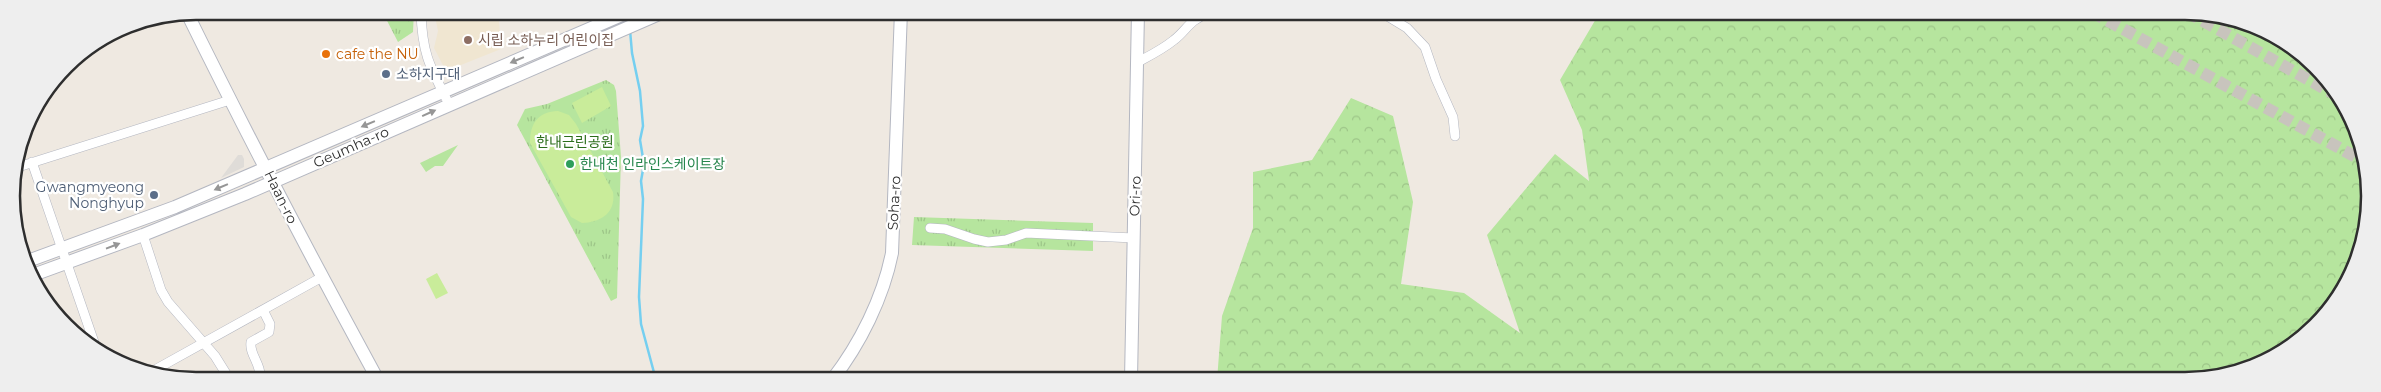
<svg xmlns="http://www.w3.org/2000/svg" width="2381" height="392" viewBox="0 0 2381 392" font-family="Montserrat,'Noto Sans KR',sans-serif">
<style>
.education{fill:#f0e6d1}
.grass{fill:url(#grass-tufts)}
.forest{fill:url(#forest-crowns)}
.pitch{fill:#c9ec9a}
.plaza{fill:#dfdcd8}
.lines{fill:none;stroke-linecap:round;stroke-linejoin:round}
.stream{stroke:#75cff0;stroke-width:2.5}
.secondary-tunnel{stroke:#c8c4bd;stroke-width:12;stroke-dasharray:12 6;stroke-linecap:butt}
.street-casing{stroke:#b4b7c1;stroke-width:10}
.secondary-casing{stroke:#b4b7c1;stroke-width:14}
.street{stroke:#fff;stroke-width:9}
.secondary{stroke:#fff;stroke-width:12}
.oneway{fill:#969696}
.education-dot{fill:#8d6e63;stroke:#fff;stroke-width:2}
.food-dot{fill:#e8710a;stroke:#fff;stroke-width:2}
.service-dot{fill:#5c6f8a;stroke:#fff;stroke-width:2}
.leisure-dot{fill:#2e9e5b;stroke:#fff;stroke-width:2}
.labels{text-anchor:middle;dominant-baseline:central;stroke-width:4.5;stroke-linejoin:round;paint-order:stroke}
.education-label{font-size:14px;fill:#785e54;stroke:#fff;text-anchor:start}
.food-label{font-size:14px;fill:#c56008;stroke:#fff;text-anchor:start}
.service-label{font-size:14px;fill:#4e5e75;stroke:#fff;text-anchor:start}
.park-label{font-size:14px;fill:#2c6e1b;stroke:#fff}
.street-label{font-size:14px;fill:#2e2e2e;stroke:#fff}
.leisure-label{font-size:14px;fill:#27864d;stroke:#fff;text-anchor:start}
.rim{fill:none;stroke:#2e2e2e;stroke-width:2.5}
</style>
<defs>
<pattern id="grass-tufts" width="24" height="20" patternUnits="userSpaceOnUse" patternTransform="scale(1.25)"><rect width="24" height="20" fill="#b6e59e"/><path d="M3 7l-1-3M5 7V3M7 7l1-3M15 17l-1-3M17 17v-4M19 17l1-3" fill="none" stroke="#9dc588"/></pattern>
<pattern id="forest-crowns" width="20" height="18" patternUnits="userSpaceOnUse" patternTransform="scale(1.25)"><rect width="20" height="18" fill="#b6e59e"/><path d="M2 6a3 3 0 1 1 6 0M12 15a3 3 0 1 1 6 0" fill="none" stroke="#9dc588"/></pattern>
</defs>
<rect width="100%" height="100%" fill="#efe9e1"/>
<!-- education -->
<path class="education" d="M437,11h114l-52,9 2,29 -55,22 -12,-23 4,-17 -2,-10 2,-1z"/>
<!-- grass -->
<path class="grass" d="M382,11h32l-1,21 -15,10z
M606,80l8,5 2,6 5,66 -4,141 -6,3 -94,-176 8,-16 22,-5z
M458,145l-15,21h-8l-9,6 -6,-9z
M914,217l179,6v28l-181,-6z"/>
<!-- forest -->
<path class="forest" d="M1600,12h597l70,18 57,44 36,63 9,71 -18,69 -36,50 -59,40 -59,13h-980l5,-64 31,-88v-56l59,-12 39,-62 42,18 20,86 -12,82 63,9 56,40 -33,-98 68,-81 34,27 -7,-51 -22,-50z"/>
<!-- pitch -->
<path class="pitch" d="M602,87l9,19 -29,17 -10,-20z
M558,111l11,4 7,9 37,68c3,21 -12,30 -31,31l-11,-6 -41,-74c0,-20 8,-31 28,-32z
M437,273l11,20 -12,6 -10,-20z"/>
<!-- plaza -->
<path class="plaza" d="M238,155h4l2,4v8l-23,11z"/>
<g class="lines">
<!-- stream -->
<path class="stream" d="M630,30l2,23 8,38 3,35 -3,14 4,24 -3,17 2,18 -4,98 2,27 15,56"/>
<!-- secondary-tunnel -->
<path class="secondary-tunnel" d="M2092,12l271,149
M2187,12l149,83"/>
<defs>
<path id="street" d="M421,11c1,43 9,56 28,93
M1379,11l28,17 18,19 11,32 17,38 2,19
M1138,62c13,-7 25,-13 36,-22 13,-10 15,-20 33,-26 8,-3 18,-1 27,-3
M32,162l64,186
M15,168l215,-68
M930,228l15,1 29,10 14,3 18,-2 20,-7 108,5
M143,235l18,55 7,12 47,54 15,24
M151,372l171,-95
M260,380c2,-16 -11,-25 -9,-38l18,-10 1,-8 -7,-14"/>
<path id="secondary" d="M187,13c61,124 125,246 191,367
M25,262l150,-55 456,-196
M33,275l110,-40 102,-41 421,-183
M832,380c28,-36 51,-82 60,-127l9,-242
M1131,380l7,-369"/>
</defs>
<!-- street casing -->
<use href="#street" class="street-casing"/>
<!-- secondary casing -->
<use href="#secondary" class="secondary-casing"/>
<!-- street -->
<use href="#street" class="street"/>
<!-- secondary -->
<use href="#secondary" class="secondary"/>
</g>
<!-- one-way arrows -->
<defs><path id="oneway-solid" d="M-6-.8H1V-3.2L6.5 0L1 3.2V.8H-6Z" transform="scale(1.25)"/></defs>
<g class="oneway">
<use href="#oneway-solid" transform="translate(517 60) rotate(157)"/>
<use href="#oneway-solid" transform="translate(429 113) rotate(-24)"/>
<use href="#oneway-solid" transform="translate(368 124) rotate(157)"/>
<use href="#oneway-solid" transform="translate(221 187) rotate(157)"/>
<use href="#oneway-solid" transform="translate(113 246) rotate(-21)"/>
</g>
<!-- markers -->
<circle class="education-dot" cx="468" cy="40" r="5"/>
<circle class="food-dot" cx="326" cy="54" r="5"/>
<g class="service-dot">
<circle cx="386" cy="74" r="5"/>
<circle cx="154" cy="195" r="5"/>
</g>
<circle class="leisure-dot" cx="570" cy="164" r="5"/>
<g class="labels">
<!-- education labels -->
<g class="education-label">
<text x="478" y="40">시립 소하누리 어린이집</text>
</g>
<!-- food labels -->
<g class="food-label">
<text x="336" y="54">cafe the NU</text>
</g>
<!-- service labels -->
<g class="service-label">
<text x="396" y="74">소하지구대</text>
<text x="144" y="187" text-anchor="end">Gwangmyeong<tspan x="144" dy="16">Nonghyup</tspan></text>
</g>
<!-- park labels -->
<g class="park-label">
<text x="575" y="142">한내근린공원</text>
</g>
<!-- street labels -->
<g class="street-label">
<text transform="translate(351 147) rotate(-24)">Geumha-ro</text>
<text transform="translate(1135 196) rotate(-88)">Ori-ro</text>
<text transform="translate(281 197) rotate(64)">Haan-ro</text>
<text transform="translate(894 203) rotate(-87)">Soha-ro</text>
</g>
<!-- leisure labels -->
<g class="leisure-label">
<text x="580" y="164">한내천 인라인스케이트장</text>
</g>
</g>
<!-- crop -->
<path d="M0 0H2381V392H0ZM196 20H2185A176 176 0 0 1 2361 196V196A176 176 0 0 1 2185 372H196A176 176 0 0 1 20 196V196A176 176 0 0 1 196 20Z" fill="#eee" fill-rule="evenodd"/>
<path class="rim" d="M196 20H2185A176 176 0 0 1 2361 196V196A176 176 0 0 1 2185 372H196A176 176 0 0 1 20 196V196A176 176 0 0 1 196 20Z"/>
</svg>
